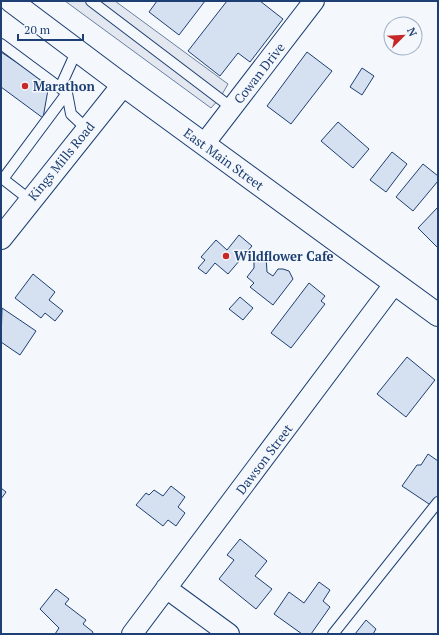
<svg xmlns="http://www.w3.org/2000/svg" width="439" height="635" viewBox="0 0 439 635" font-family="'PT Serif',serif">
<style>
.parking{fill:#e3e8f0;stroke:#687fa3}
.building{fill:#d5e0f0;stroke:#1d3f73}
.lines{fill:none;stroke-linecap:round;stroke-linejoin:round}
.lane-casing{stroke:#1d3f73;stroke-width:12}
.street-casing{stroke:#1d3f73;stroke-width:22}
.secondary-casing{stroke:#1d3f73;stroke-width:24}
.primary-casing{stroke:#1d3f73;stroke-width:24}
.lane{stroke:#f4f7fb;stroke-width:10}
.street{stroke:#f4f7fb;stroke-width:20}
.secondary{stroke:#f4f7fb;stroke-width:22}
.primary{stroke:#f4f7fb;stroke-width:22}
.poi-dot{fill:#c62828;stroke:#f4f7fb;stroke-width:1.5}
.labels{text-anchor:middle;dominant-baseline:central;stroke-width:3;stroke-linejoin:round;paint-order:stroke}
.street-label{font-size:13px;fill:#1d3f73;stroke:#f4f7fb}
.poi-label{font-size:13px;font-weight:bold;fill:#1d3f73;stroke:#f4f7fb;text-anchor:start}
</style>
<rect width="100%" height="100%" fill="#f4f7fb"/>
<!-- parking -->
<path class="parking" d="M65,1h50l113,83 -8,14 -9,10z"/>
<!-- building -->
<path class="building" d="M157,1h48l-26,34 -30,-23z
M227,1h33l23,18 -33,43 -12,-9 -18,23 -32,-25z
M1,52l48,32 -6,34 -42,-31z
M307,52l25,19 -41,53 -24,-18z
M362,68l12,8 -12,19 -12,-8z
M338,122l31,27 -16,19 -32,-27z
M392,152l15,12 -21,28 -16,-12z
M423,164l15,12v5l-25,30 -17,-14z
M438,207v41l-20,-20z
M239,235l13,11 -24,28 -13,-11 -9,11 -8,-6 7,-8 -4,-3 15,-17 11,10z
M263,255l3,1 1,16 6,4 5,-7h5l6,2 4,8 -20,26 -23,-18 4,-4 -7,-6 7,-9v-6l3,-5z
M33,274l22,18 -6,8 14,11 -8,10 -10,-8 -4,5 -26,-20z
M309,283l16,13 -4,5 4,3 -34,44 -20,-15z
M240,297l13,11 -10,12 -14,-11z
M2,308l34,23 -16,24 -19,-13z
M407,357l28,23 -29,37 -29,-23z
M428,454l10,7v35l-6,10 -30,-20 15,-21h4z
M171,486l14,11 -7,10 7,6 -9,13 -8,-6 -5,6 -27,-21 10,-12 3,2 5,-5 9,6z
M1,488l5,4 -5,7z
M240,539l27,22 -12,15 17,13 -16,20 -37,-30 15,-19 -7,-5z
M319,582l11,8 -7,11 7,6 -19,27h-9l-28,-20 15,-22 15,11z
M56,589l13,10 -4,5 21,16 -3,4 10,8 -1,2h-37l4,-6 -19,-19z
M366,620l10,9 -3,5h-18z"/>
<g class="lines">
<defs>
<path id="lane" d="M91,1l141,107
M1,44l66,49 4,21 16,15
M30,200l-27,-21 64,-86 -4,-12 14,-31
M333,634l105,-132"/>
<path id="street" d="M204,144l110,-143
M166,588l63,46
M132,634l263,-351"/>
<path id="secondary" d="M1,238l122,-153"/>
<path id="primary" d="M11,1l112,84 315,230"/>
</defs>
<!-- lane casing -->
<use href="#lane" class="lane-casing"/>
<!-- street casing -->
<use href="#street" class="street-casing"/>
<!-- secondary casing -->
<use href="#secondary" class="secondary-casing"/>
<!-- primary casing -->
<use href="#primary" class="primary-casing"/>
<!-- lane -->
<use href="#lane" class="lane"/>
<!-- street -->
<use href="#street" class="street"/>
<!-- secondary -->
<use href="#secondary" class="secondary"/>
<!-- primary -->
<use href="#primary" class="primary"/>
</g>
<!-- markers -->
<g class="poi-dot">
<circle cx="25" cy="86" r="4"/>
<circle cx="226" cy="256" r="4"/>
</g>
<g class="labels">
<!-- street labels -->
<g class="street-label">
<text transform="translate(259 73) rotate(-52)">Cowan Drive</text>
<text transform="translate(224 159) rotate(36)">East Main Street</text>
<text transform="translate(61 161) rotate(-51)">Kings Mills Road</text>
<text transform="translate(264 459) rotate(-53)">Dawson Street</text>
</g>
<!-- poi labels -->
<g class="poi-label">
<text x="33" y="86">Marathon</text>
<text x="234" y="256">Wildflower Cafe</text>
</g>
</g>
<!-- border -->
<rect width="439" height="635" fill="none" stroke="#1d3f73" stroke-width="4"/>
<!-- north arrow -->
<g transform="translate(403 36) rotate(66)"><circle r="19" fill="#f4f7fb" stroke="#9eadc5"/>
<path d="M0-3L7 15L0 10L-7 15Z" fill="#c62828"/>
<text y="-6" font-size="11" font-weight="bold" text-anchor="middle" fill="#1d3f73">N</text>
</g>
<!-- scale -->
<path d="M18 34v6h65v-6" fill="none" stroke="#1d3f73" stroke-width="2"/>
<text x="24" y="34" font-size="12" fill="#1d3f73" stroke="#f4f7fb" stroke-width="3" paint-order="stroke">20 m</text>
</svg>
